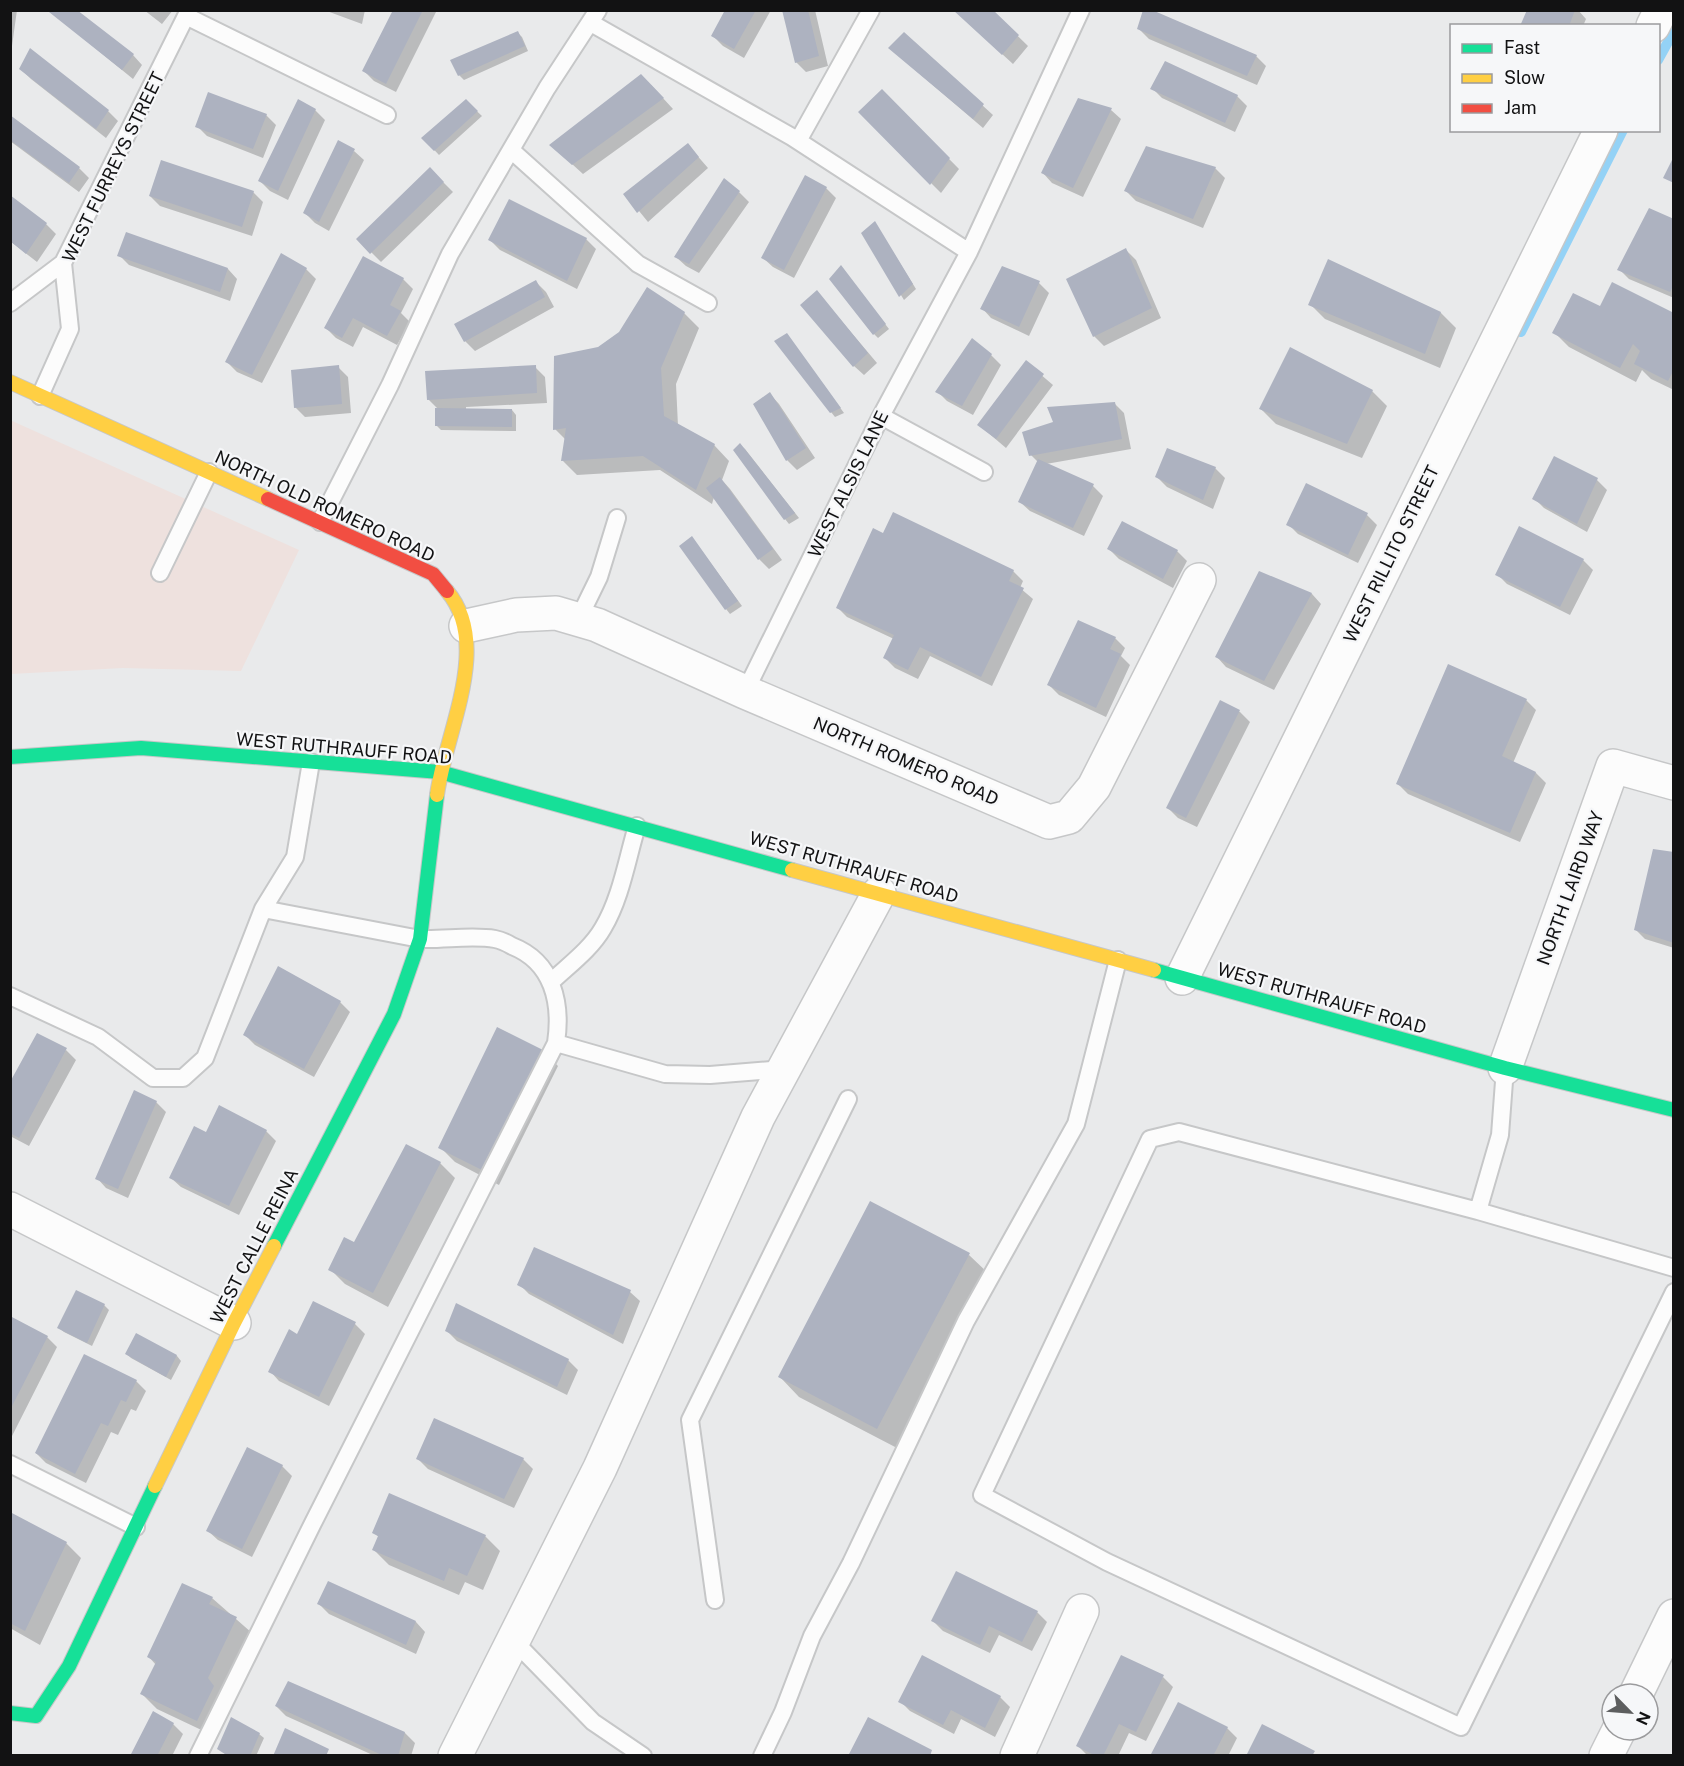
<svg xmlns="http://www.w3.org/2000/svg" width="1684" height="1766" viewBox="0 0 1684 1766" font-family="'Public Sans',sans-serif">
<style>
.commercial{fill:#eee1de}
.shadow{fill:#0003}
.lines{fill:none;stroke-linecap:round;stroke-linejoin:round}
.stream{stroke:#94d2f6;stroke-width:10}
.building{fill:#adb2c0}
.lane-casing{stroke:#c6c7c8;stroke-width:20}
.street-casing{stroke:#c6c7c8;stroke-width:36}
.fast-casing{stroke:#c6c7c8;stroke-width:16}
.slow-casing{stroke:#c6c7c8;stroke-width:16}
.jam-casing{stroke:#c6c7c8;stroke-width:16}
.lane{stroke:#fcfcfc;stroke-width:16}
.street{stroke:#fcfcfc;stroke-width:33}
.fast{stroke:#16e098;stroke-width:14}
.slow{stroke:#ffcf43;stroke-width:14}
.jam{stroke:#f24e42;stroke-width:14}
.labels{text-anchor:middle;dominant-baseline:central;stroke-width:4.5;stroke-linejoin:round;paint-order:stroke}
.street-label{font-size:18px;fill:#121213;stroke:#f6f7f9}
</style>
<rect width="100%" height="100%" fill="#e9eaeb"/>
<!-- commercial -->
<path class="commercial" d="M10,420l289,130 -58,121 -118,-3 -112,6z"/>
<!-- shadow -->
<path class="shadow" d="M10,10h7l-5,36h-2z
M144,10h29l-11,14z
M324,10h41l-3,14z
M394,10h43l-41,82 -22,-11 -10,-10z
M727,10h44l-27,48 -21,-12 -10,-10z
M784,10h31l13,56 -22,6 -10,-10z
M954,10h37l37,36 -15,18z
M1528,10h50l8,9 -3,7h-62z
M51,12l82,43 9,10 -9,14z
M1139,29l117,27 10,10 -9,19 -108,-46z
M517,32l5,5 6,14 -64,29 -5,-5z
M904,34l89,81 -10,13 -83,-71z
M21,69l87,42 10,10 -12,17 -75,-59z
M651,85l22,24 -90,65 -22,-20z
M1152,88l85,8 10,10 -12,26 -73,-34z
M882,91l77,78 -18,24 -81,-81z
M466,101l16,15 -43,39 -16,-17z
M315,110l10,10 -37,80 -18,-9 -10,-10z
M1111,110l10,9 -38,78 -31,-14 -9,-10z
M266,115l10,10 -13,33 -56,-22 -10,-10z
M10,117l69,51 10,10 -10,14 -69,-51z
M688,145l20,23 -60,54 -22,-27z
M354,151l10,9 -35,71 -14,-8 -10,-10z
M1215,168l10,10 -22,50 -67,-27 -10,-10z
M430,169l23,23 -72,70 -23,-23z
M805,177l21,11 10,10 -42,80 -21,-11 -10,-9z
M253,192l10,10 -11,34 -92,-30 -10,-10z
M739,192l10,10 -50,71 -13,-7 -10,-9z
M1674,221v77l-45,-19 -10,-10z
M875,223l41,66 -12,11 -41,-67z
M46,224l10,10 -19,28 -27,-21z
M586,239l10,10 -19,40 -77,-39 -10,-10z
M1126,250l10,10 25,58 -57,28 -10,-10z
M119,255l109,14 9,10 -7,22 -101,-36z
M363,258l40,21 10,10 -12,24 9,9 -13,23 -34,-18 -10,20 -17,-9 -10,-10z
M1329,261l112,52 15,15 -16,40 -115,-49 -15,-15z
M1003,268l36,15 10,10 -20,43 -38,-18 -9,-10z
M306,269l10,10 -54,104 -25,-11 -10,-10z
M845,272l44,57 -11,9 -4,-4z
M536,282l10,10 8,15 -79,44 -10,-10z
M817,292l60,71 -13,12 -10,-9z
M1600,308l74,7v75l-23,-11 -9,-9 -6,12 -67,-35 -15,-15z
M684,313l15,15 -23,56 2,42 36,19 15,16 -7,19 8,9 52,71 -13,9 -10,-10 -45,-62 -2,7 -52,-34 -83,5 -14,-14 3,-21 -11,-11 43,-81 22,-15z
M791,340l53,73 -9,4 -4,-5z
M991,355l10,10 -28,50 -26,-14 -10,-10z
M1026,362l27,23 -47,63 -27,-23z
M338,367l10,10 3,36 -46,4 -10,-10z
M535,367l10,10 2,26 -81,4v3h46l4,5v16l-75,-1 -5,-5 2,-16 -10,-10z
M1372,391l15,15 -25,52 -86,-34 -15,-15z
M770,394l9,10 36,54 -18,12 -10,-10z
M1114,403l10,10 7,36 -85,15 47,22 10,10 -19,40 -54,-25 -10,-9 18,-40 -7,-7z
M740,445l5,4 54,69 -10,6 -4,-5z
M1215,468l10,10 -12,31 -46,-22 -10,-10z
M1597,480l10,10 -20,42 -43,-24 -10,-10z
M1367,515l10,10 -19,38 -60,-29 -10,-10z
M696,543l46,63 -12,8 -4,-5z
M1109,549l68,2 10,10 -14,27 -54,-29z
M1583,560l10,10 -23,45 -63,-31 -10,-10z
M1013,571l10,10 -3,7 13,11 -41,87 -62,-30 -12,23 -23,-11 -10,-10 9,-19 -47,-22 -10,-10z
M1260,573l52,21 9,10 -47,86 -48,-23 -9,-10z
M1115,638l10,10 -4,8 9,9 -24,52 -47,-22 -10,-10z
M1526,700l10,10 -23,53 23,10 10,10 -26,59 -112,-48 -10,-10z
M1221,702l19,10 10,10 -53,105 -19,-9 -10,-10z
M1674,854v94l-29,-9 -10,-10z
M340,1002l10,10 -36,65 -59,-32 -10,-10z
M66,1050l10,10 -47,86 -19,-10v-50z
M543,1051l15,15 -59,119 -44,-23 -15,-15z
M156,1102l10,10 -38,86 -22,-10 -9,-10z
M219,1107l47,24 10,10 -37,74 -58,-28 -10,-9 35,-44z
M440,1163l15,15 -67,129 -43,-23 -15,-15z
M969,1255l20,19 -92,174 -98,-51 -19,-20z
M519,1284l111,8 10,9 -17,43 -94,-50z
M77,1292l27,13 5,5 -17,36 -28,-14 -5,-4z
M314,1303l41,21 10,10 -36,72 -50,-25 -9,-10 27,-35z
M10,1318l37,19 10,10 -47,93z
M447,1331l121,29 10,10 -11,25 -110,-54z
M137,1335l40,21 4,5 -10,19 -40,-22 -4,-4z
M136,1381l10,10 -10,20 -5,-2 -13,26 -7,-3 -25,51 -40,-20 -10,-10z
M418,1459h105l10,10 -19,39 -86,-39z
M282,1466l10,10 -40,81 -34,-17 -10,-9z
M11,1514l55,29 15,15 -41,87 -30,-17z
M374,1533l111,3 15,15 -17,39 -18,-8 -6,13 -70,-30 -15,-15 5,-13z
M212,1598l40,35 -40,102 -55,-26 -15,-15 14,-29 -7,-8z
M319,1604l97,18 9,10 -9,22 -87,-40z
M1037,1612l10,10 -15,29 -33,-16 -9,18 -47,-22 -10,-10z
M1163,1677l10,10 -27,54 -17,-8 -11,23h-30l-10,-10z
M1000,1697l10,10 -15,30 -34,-18 -7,15 -44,-23 -10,-10z
M276,1706l129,27 10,10 -4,13h-36l-89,-40z
M173,1724l10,10 -11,22h-40z
M1227,1728l10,10 -9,18h-76z
M259,1734l5,4 -8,18h-29z"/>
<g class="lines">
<!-- stream -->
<path class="stream" d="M1658,60l16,-29
M1521,332l102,-202"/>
</g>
<!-- building -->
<path class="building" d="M50,10h27l57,44 -12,16 -73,-58z
M393,10h30l-37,74 -24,-13z
M725,10h31l-22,39 -23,-13z
M782,10h26l11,46 -24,7z
M953,10h40l26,25 -17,20z
M1143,10h9l105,45 -10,21 -110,-47z
M1527,10h48l-6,16h-49z
M518,31l7,15 -67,30 -8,-16z
M904,32l80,72 -11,15 -85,-71z
M30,48l79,62 -13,19 -77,-60z
M1165,61l73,34 -13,28 -75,-34z
M641,74l23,24 -92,67 -23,-20z
M882,89l68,69 -20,27 -72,-73z
M208,92l59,22 -14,35 -58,-22z
M1078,98l34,10 -39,80 -32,-15z
M298,99l18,10 -38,82 -20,-10z
M466,99l12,12 -44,40 -13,-13z
M10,115l70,52 -11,16 -59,-43z
M338,140l17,9 -36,73 -16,-9z
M688,143l11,14 -62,56 -14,-19z
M1146,146l70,21 -23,52 -69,-28z
M1674,156v27l-11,-5z
M161,160l93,31 -12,36 -93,-31z
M430,167l14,15 -74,72 -14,-15z
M805,175l22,12 -43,83 -23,-12z
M724,178l16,13 -51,73 -15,-7z
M10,195l37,28 -21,31 -16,-13z
M509,199l78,39 -20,43 -79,-41z
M1649,208l25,11v65l-4,8 -53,-22z
M875,221l38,63 -14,13 -38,-64z
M126,232l102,36 -8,24 -103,-36z
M1126,248l26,60 -59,29 -27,-58z
M281,253l26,15 -55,107 -27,-13z
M363,256l41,22 -14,27 11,6 -14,25 -34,-18 -11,20 -18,-10z
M1328,259l113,53 -16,42 -117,-49z
M841,265l45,59 -13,11 -44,-56z
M1002,266l38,15 -21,46 -39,-18z
M536,280l9,17 -81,45 -10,-18z
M1612,282l62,31v56l-6,12 -34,-17 6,-13 -7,-7 -13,24 -68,-35 21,-40 27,13z
M647,287l38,25 -24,56 3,48 51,28 -19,46 -53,-34 -82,5 5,-33 -13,2 1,-74 44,-9 21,-15z
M817,290l51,63 -15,14 -53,-62z
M787,333l54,75 -11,5 -56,-72z
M972,338l20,16 -30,52 -27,-14z
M1290,347l83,43 -26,54 -88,-35z
M1026,360l18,14 -48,65 -19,-14z
M339,365l3,39 -48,4 -3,-38z
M536,365l1,28 -110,7 -2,-29z
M770,392l36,56 -20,13 -33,-57z
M1115,402l7,37 -93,17 -7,-24 31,-10 -6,-15z
M435,408l77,1v18l-77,-1z
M740,443l55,70 -11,7 -51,-70z
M1167,448l49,19 -13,33 -48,-23z
M1554,456l44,22 -21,46 -45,-25z
M1038,459l56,25 -21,44 -55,-26z
M720,477l53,72 -15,11 -52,-72z
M1306,483l62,30 -20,42 -62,-30z
M893,512l121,58 -5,11 15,7 -43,89 -61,-30 -12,23 -25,-12 11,-23 -58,-27 37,-80 10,5z
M1122,521l56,29 -15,29 -56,-30z
M1519,526l65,33 -24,48 -65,-32z
M692,536l46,65 -13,9 -46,-64z
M1259,571l53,22 -48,88 -49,-24z
M1078,620l38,17 -6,12 11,5 -25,54 -49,-23z
M1448,664l79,35 -25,57 34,16 -26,61 -114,-49z
M1220,700l20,10 -54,108 -20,-10z
M1653,849l21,3v91l-40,-13z
M278,966l63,35 -37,68 -61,-34z
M497,1027l46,23 -59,121 -46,-23z
M37,1033l30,15 -48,90 -9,-5v-51z
M134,1090l23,11 -39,88 -23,-10z
M219,1105l48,25 -38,76 -60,-28 25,-52 12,6z
M406,1144l35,18 -68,131 -45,-23 16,-33 10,5z
M870,1201l100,52 -93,176 -99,-52z
M534,1247l97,43 -18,45 -96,-50z
M76,1290l29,14 -18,39 -30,-15z
M313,1301l43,21 -37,75 -51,-25 21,-43 8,5z
M456,1303l113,56 -12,28 -112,-56z
M10,1316l38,20 -38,74z
M136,1333l41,22 -11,22 -41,-23z
M84,1354l53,26 -11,22 -5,-2 -13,26 -7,-3 -26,51 -40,-21z
M434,1418l90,40 -20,41 -88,-40z
M247,1447l36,18 -41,84 -36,-18z
M389,1493l97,42 -19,41 -18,-8 -5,13 -72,-31 6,-14 -6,-3z
M10,1512l57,30 -42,89 -15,-8z
M956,1571l82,40 -16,31 -33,-16 -9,19 -49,-24z
M328,1581l88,40 -10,24 -89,-41z
M182,1583l31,14 -4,7 28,13 -29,61 6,8 -17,35 -57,-27 16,-32 -9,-5z
M922,1655l79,41 -16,32 -34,-18 -8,15 -45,-23z
M1121,1655l43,20 -28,57 -17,-8 -16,32h-7l-20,-10z
M288,1681l117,51 -7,24h-14l-109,-50z
M1178,1702l50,25 -15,29h-63z
M153,1711l21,12 -17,33h-27z
M231,1717l29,16 -10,23h-22l-11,-7z
M868,1717l64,33 -2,6h-82z
M1262,1724l53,27 -3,5h-66z
M285,1728l44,21 -3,7h-53z"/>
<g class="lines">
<defs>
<path id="lane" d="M186,16l201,99
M591,23l201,114 177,115
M798,141l73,-131
M511,150l127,114 70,39
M10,303l53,-40
M40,396l30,-67 -7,-66 126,-253
M881,416l103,56
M320,522l70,-137 60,-131 97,-166 51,-78
M160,573l49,-101
M578,620l21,-43 18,-59
M745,692l136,-276 88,-164 112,-242
M263,909l32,-52 16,-95
M551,982c18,-17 40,-33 52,-54 18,-30 24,-69 34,-102
M10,996l88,41 55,41h30l22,-20 58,-149 157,30c25,1 51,-4 75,0 6,1 12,4 17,7 41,16 50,57 44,97l-243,480 -115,233
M556,1043l109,31 45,1 74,-6
M1478,1211l22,-76 5,-67
M1674,1268l-196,-57 -299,-79 -29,7 -168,356 125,67 354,165 213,-435
M10,1464l126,63
M715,1600l-25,-180 158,-321
M514,1641l79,81 50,34
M762,1756l21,-44 29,-76 39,-73 115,-242 110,-197 42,-164"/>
<path id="street" d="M1653,26l8,-16
M466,626l50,-11 40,-2 41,12 148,67 304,130 20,-5 25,-30 105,-207
M1182,978l419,-848
M1505,1068l108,-302 61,17
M10,1209l224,114
M1636,1694l38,-78
M455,1756l145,-288 158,-351 121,-224
M1017,1756l65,-145
M1606,1756l13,-26"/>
<path id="fast" d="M10,757l131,-9 299,24 352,98
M1154,970l351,98 169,42
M274,1246l120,-232 26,-75 17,-144
M10,1713l26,3 33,-50 86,-180"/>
<path id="slow" d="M10,382l258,117
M437,795c8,-62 56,-150 10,-204
M792,870l362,100
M155,1486l79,-163 40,-77"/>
<path id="jam" d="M268,499l165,75 14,17"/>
</defs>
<!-- lane casing -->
<use href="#lane" class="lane-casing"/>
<!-- street casing -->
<use href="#street" class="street-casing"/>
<!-- fast casing -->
<use href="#fast" class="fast-casing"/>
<!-- slow casing -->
<use href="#slow" class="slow-casing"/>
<!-- jam casing -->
<use href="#jam" class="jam-casing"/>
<!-- lane -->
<use href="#lane" class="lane"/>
<!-- street -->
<use href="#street" class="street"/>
<!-- fast -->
<use href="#fast" class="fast"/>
<!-- slow -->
<use href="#slow" class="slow"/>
<!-- jam -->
<use href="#jam" class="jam"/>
</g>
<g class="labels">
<!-- street labels -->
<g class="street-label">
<text transform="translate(113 167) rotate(-64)">WEST FURREYS STREET</text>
<text transform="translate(848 484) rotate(-64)">WEST ALSIS LANE</text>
<text transform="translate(325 506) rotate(25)">NORTH OLD ROMERO ROAD</text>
<text transform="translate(1391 554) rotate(-64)">WEST RILLITO STREET</text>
<text transform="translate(344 748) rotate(5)">WEST RUTHRAUFF ROAD</text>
<text transform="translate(906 761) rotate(23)">NORTH ROMERO ROAD</text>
<text transform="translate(854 867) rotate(16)">WEST RUTHRAUFF ROAD</text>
<text transform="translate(1570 888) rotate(-70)">NORTH LAIRD WAY</text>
<text transform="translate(1322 998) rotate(16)">WEST RUTHRAUFF ROAD</text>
<text transform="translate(254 1246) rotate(-63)">WEST CALLE REINA</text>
</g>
</g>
<!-- border -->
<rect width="1684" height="1766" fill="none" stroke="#121213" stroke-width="24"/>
<!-- legend -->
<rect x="1450" y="24" width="210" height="108" fill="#f6f7f9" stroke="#9b9b9d" stroke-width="1.5"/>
<rect x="1462" y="44" width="30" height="9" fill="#16e098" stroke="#9b9b9d" stroke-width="1.5"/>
<text x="1504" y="54" font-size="18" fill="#121213">Fast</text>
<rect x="1462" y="74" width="30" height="9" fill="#ffcf43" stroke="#9b9b9d" stroke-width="1.5"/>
<text x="1504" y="84" font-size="18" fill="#121213">Slow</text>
<rect x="1462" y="104" width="30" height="9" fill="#f24e42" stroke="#9b9b9d" stroke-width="1.5"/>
<text x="1504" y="114" font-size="18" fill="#121213">Jam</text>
<!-- north arrow -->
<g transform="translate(1630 1712) rotate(115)"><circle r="28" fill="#f6f7f9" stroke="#9b9b9d" stroke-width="1.5"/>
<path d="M0-4.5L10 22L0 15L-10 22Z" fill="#5d5e5f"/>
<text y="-9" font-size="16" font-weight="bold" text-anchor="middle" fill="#121213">N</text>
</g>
</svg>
